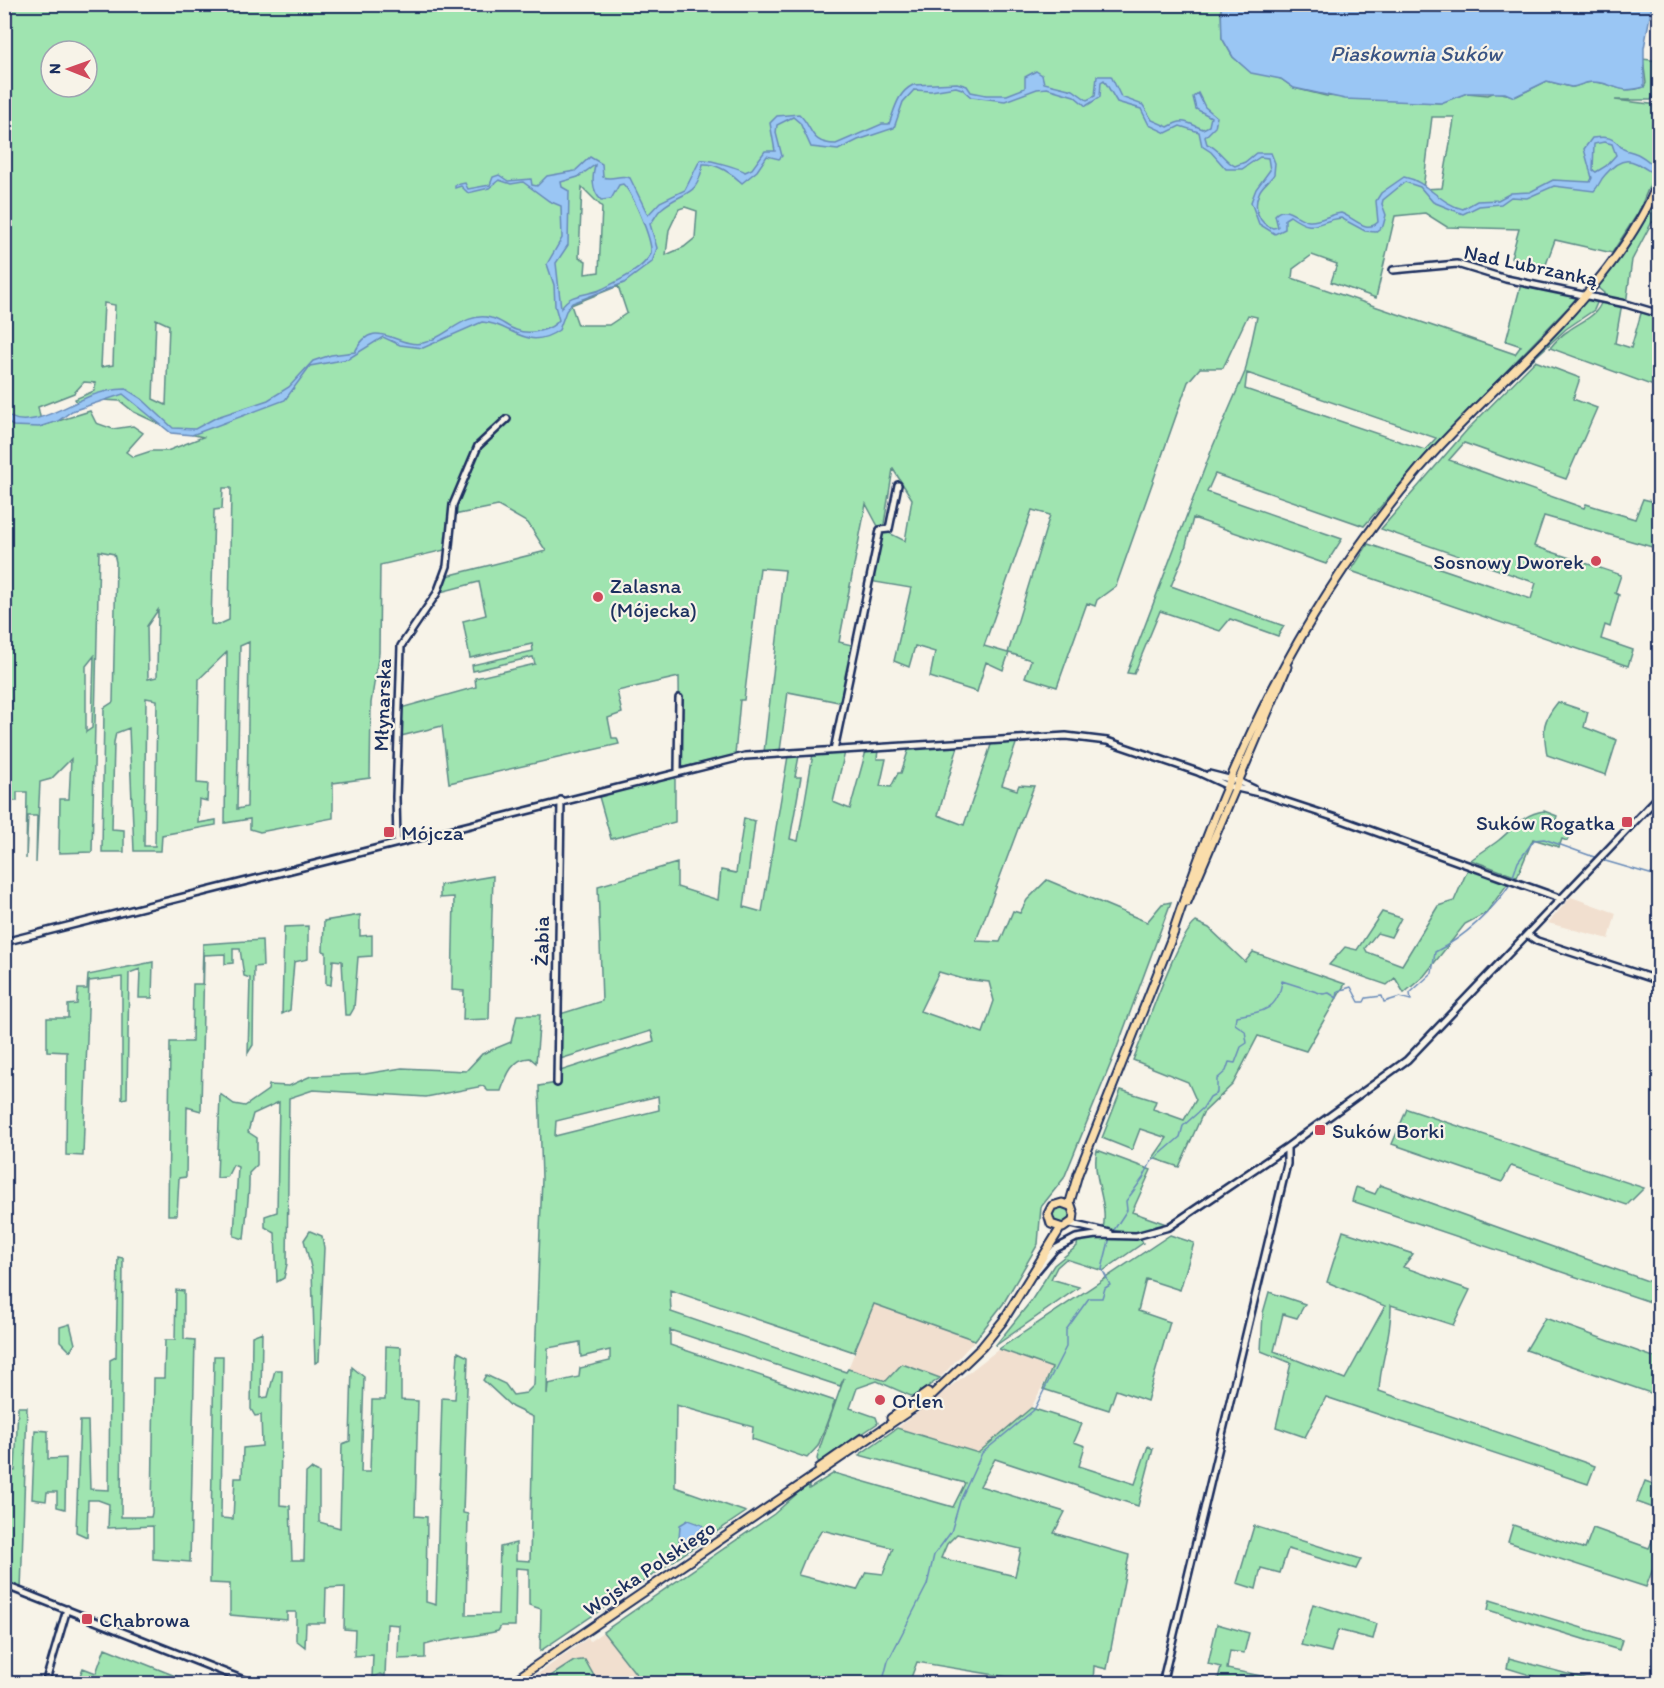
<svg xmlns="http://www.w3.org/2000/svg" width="1664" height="1688" viewBox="0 0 1664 1688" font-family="Itim,sans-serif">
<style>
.built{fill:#f1dfcf}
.green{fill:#9fe4b0;stroke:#5d8a87;stroke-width:1.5;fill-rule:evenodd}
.water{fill:#9ac6f4;stroke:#678ab8;stroke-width:1.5;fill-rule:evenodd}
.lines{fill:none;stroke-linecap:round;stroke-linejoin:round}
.stream{stroke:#678ab8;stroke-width:1.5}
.minor-casing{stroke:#1b2f5e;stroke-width:10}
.major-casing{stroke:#1b2f5e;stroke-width:11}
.minor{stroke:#f7f3e8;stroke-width:5}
.major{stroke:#faddab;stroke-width:7}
.poi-dot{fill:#d1495b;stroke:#f7f3e8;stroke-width:2}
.labels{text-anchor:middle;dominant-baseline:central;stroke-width:4.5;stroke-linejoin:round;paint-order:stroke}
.street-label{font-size:21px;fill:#1b2f5e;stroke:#f7f3e8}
.poi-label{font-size:21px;fill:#1b2f5e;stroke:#f7f3e8;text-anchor:start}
.water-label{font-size:22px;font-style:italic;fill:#3b5584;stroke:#f7f3e8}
</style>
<rect width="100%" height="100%" fill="#f7f3e8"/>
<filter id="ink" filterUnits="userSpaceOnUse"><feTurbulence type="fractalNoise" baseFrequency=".0167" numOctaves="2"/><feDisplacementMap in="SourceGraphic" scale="12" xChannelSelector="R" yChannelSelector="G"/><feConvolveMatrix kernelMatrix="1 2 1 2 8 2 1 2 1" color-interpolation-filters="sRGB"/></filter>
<g filter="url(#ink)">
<!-- built -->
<path class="built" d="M1571,897l45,16 -7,26 -61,-16z
M874,1304l101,36 -35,38 -38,-14 -16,17 -38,-12z
M999,1349l53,19 -21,40 -53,45 -81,-25z
M603,1632l40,51 -119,1 64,-46 2,3z"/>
<!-- green -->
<path class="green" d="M4,5h1217l1,33 11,19 13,11 35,11 13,9 32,8 114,7 27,-10 21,2 7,-3 22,4 30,-15 24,6c8,0 13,-6 22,-5 23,1 27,13 51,5l2,-4 -3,-24 16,2c0,13 2,29 -8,39h-36l44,5v58l-21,50 -26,40 -57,-13 -10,27 -34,-9 8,-29 -72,-2 -22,-14 -30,3 -19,82 -45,-16 6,-18 -25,-9 -19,14 -1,9 223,76 6,-8 -15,-5 15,-57 58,12 -153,158 -62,72 -149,-52 -8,18 135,47 -16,25 -133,-46 -10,39 -12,29 113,40 -6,10 -48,-17 -10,12 -60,-20 -26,63 -7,-1 86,-227 32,-74 12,-55 -9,-2 -25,53h-23l-12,14 -72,204 -19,14 -2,6 -8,-3 -30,84 -32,-10 6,-17 -22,-7 -6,17 -17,-8 -9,30 -47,-15 5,-25 -20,-6 -6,21 -15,-6 17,-73 -42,-7 11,-51 -14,-26 -27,138 17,4 -12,57 -56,-11 -8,59 -16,1 21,-182 -25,-2 -16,132h-4l-5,55 -55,13 -1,-91 -62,14 5,22 -14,5 4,20h5l2,6 -170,39 -7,-57 -45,11v-28l79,-22 -1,-9 60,-14 -2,-7 -60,14 -1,-6 61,-14 -1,-7 -62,14 -7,-37 23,-6 -7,-33 -42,11 6,-16 103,-26 -18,-28 -30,-17 -44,9 -5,34 -69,16 -1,88 -8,50 -1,75 -37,5v35l-73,14 -10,-3v-10l-25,4 2,-171 -28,27 -2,104 11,1 -1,17 -8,-2 -1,24 18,-3v5l-54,10 -1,16h-27l-5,-123 -13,5 -2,9 -2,87 12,1v22h-22l2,-144 9,-6 3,-140 -2,-8 -15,-3 -7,301 -33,1 1,-54h9l2,-40 -20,20 -11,3 -4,81 1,-47h-9l-2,43 1,-67h-10v9h-13zM51,51h36v36h-36zM1432,117h22l-1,9 -11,62 -19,1zM582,187l20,20 -3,65 -14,2 1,-13 -7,-4zM685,207l12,4 -2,27 -11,9 -18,8 3,-25 10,-21zM618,286l9,27 -18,12h-31l-7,-20zM104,303l11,2 -2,60 -12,2zM156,319l13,6 -3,80 -13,-6zM1247,373l189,65 -11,12 -180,-61zM84,382l12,1 -2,8 -19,8 4,7 22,-6 19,1 14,11 38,18 31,7 -36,14h-16l-18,6 -7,-5 17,-19 -10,-7 -20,3 -17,-6 -6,-12 -48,15 -4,-19 36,-14zM893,469l19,30 -7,42 -22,-11zM223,488h8l-2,132 -11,5 -7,-1 3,-114 8,-1zM1032,510l18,5 -42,138 -24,-7zM158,610l-1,67 -9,2 -1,-53zM249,642l-2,165 -10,2 3,-163zM94,656l-2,72 -6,4v-66zM146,698l11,2 -2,146h-11z
M1659,185v38l-7,-1 -20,38 -6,44 -4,-1 -7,40 16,5 11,-38 17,6v72l-109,-40c5,-6 11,-13 18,-17 16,-12 32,-14 36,-38l-8,-7z
M1586,296l13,2 -5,12 -28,19 -88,81z
M1535,361l45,17 -7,21 24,9 -31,71 -102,-36 -15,17 135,48 2,-4 49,15 8,-20 16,4v46l-115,-33 -10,30 87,29 -6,18 4,2 -9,32 -5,-2 -4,14 32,11 -5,16 -277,-95 17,-27 163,55 5,-16 -155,-54 86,-99z
M1558,702l30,10 -4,15 33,13 -11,35 -59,-20c-4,-27 -6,-32 11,-53z
M1017,741l-15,44 15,5 2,-5 15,1 -58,155 24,1 13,-31 7,2 7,-13 20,-20 100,42 15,-18 9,-2 -56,151 -51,125 -23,29 -3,37 -35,60 -28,36 -101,-36 -20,48 -184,-62 1,22 175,60 2,-3 38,12 16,-17 38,14 -27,19 -36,-16 -20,7 -7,20 26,9 2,6 -59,40 -2,-4 3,-12 24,-69 -4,8 -170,-56v15l165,56 -17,45 -11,12 -55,-19 1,-12 -77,-22 -1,82 71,25 -206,139 1,-42 -12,-4v-36l-13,-1 -1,58h-14l-3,5c-25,6 -49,7 -73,14v13l-27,1 1,-34 -12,-1 -2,52 -5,-2 -8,4 1,-23 -19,1 1,-26 -11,-1 1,-42 -19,1 -1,35h-19l-1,24 -9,-7v-28h-9v8l-57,-5v-31l-20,-1 4,-227h9l-2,162 12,1 2,-41h7l1,-30 19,-2 -1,-31 -6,1 -4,-7 1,-73 10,-4 -1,66 7,-1 7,-27h7l-2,135 10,1 2,54h12l2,-87 5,-4 8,4v49l21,6 2,-84 8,-3 2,-74 12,10 -3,95h9l2,-72h13l1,-54 15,1v53l17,1 -3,115 12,1 -1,85 10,3 6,-207 13,1 3,-47 10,5 -5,156 5,1 -2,101 32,-1 2,-67 16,-4v17l14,1 3,-144 -21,-10 -29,-27 3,-5 19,9 8,11 13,-2 8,-8 8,-207 -3,-92 18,-3v-11l97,-31 -3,-10 -94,29v-45l45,-14 -4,-115 79,-23v24l41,13 3,-30 15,3 8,-55 11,3 -11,86 18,5 26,-156h11l-4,21h6l-11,62 8,2 15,-87 32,-2 -12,50 17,7 16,-58 12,-1 -1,9h9l-6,27 11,1 7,-14h3l8,-25 50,-5 -21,72 26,10 28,-83zM939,972l24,7 26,3 5,19 -11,32 -63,-22zM658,1096l1,14 -104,26 1,-15zM580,1342l1,15 29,-7v11l-30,7 -1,9 -31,7 -1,10 1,-46z
M675,776v46l-64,17 -13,-46z
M1544,811l13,5 -3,9 17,6 -4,10 -5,-2 -3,8 -26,-8 -16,38 -46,-17c9,-7 19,-13 28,-20 16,-13 24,-26 45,-29z
M1468,869l41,13 -23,31 -21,11 -41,52 -20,17 -9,-15 -8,7 -58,-20 16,-18 12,3 25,-38 19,6 -10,19 -14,-4 -12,15 2,4 35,13 36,-59 16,-5z
M493,876l-4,143 -26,1 1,-29 -12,-1 2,-93 -14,1v-13z
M360,915v21l12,-1v21l-14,1 -4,51 -4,7h-5l-3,-54 -9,-1 -2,25 -5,-1v-32l-3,-1 1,-30z
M1196,922l13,6 36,34 8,-10 92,32 -39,67 -48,-15 -25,48 -30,29 -24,54 -26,-9 14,-20 -27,-9 -8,21 -30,-12 19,-48 35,11 -3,8 31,11 12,-20 -8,-18 -55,-22c12,-28 43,-123 63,-138z
M308,926v33l-14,3 -4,48 -8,4 2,-87z
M262,940l1,26 -9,1 -1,78 -5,8 2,-75 -6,-2 -4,-27h-7v14l-8,1v-10l-21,1 -3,156 -14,-4 -1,70 -7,1 -2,37h-9l2,-173h22l1,-58h9l1,-40z
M153,962l-1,36h-13l1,-29 -11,4 -2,125 -5,1v-122l-33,4 -6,175 -17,-1 1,-103 -20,-1v-33h21v-13l9,-1 1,-15h9l1,-14z
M517,1015h23l-4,48 -6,-5c-18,0 -24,19 -29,33h-13l-5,-5 -57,11 -113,-7 -24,8 -2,166 -3,14 -7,4 -2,-49 -10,-6v-11l12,-4 2,-110 -26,12 -5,18 9,6v27l-8,8c1,21 -3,44 -5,66l-10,-3 4,-69 -5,-2 -6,12 -10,1 3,-84 14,10 11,2 23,-16 1,-5 20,1 22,-10 54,-2 37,-6 64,3 16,-17 29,-12z
M1407,1109l237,79 -17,17 -116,-39 -9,16 -110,-38z
M1097,1150l54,20 -19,42 37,13 -33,9 -33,-5c6,-27 -12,-52 -6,-79z
M1380,1185l279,100v20l-307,-104 4,-14 19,7z
M1051 1215a10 10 0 1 1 20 0a10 10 0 1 1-20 0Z
M310,1231l12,5 2,12 -5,113 -4,2 -3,-92 -8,-31z
M1343,1231l70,23 -10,13 67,23 -17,35 -62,-20c1,30 -11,57 -12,86l216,75 -7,18 -262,-87 -21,40 -29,-10 15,-64 -30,-12 2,-38 6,-21 36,12 -8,14 -14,-4 -9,37 71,28 40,-73 -58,-24z
M1170,1235l24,8 -14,47 -34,-11 -8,32 32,11 -23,79 -31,-11 -7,20 -66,-21 9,-21 -53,-19z
M1094,1237l47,2 2,4 -40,28 -37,-12 -9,8 -6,12 28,8 -84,59 36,-45 23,-36 23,-19 1,-7z
M118,1257l5,1 -2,259h30l1,-4 2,-135h10l1,-38h10l1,-50 8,1v48l11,1 -5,222 -37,-3v-33l-45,2 1,-24 -11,-4h-10l-1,37 -11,-5 4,-111h8l2,68 19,1 1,-130 6,-3z
M1545,1318l114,41v37l-133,-46z
M70,1324l5,20 -5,7 -10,-10v-14z
M18,1407h9l-6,184 -16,-6 -1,-115 11,1z
M1031,1408l51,16 -8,18 11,4 -6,20 56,18 13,-38 5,3 -15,57 -143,-47 -15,27 85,26 -11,21 75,22 -22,114 -13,-3 -1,17h-80v-5l-96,-16 -8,21h-266l-40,-51 171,-118 35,-31v6l25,-16 119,34 12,-24 -106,-28 38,-27 81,25zM822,1530l71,18 -10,26 -17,-2 -9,18 -59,-15 9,-22zM957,1534l64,15 -6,27 -74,-18 6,-14z
M35,1430l13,1v28l18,-1 -1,51 -8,-2v-15h-10l-1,9 -14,-2z
M1645,1481l14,5v24l-22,-8z
M1513,1525l72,24 8,-21 56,20 10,-23v28l-13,34 -138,-45z
M1254,1526l107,33 -5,10 -68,-20 -8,24 -19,-5 -5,21 -19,-6z
M1490,1600l132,40 -3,10 -131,-40z
M1313,1604l64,20 -4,15 -35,-9 -7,22 -30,-7z
M1217,1624l32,9 -5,20 -14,-2 -3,18 67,14h-77l4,-16 -13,-3z
M105,1648l88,35h-116l6,-15 13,5z
M1509,1658l92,25h-67l2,-6 -29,-9z
M582,1660h3l13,23h-58l34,-22z"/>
<!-- water -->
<path class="water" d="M1221,5h431l-8,43v39c-29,8 -27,-4 -50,-5 -10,-1 -15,5 -23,5l-24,-6 -33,16 -9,-4h-38l-26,10 -96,-4 -51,-11 -13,-9 -30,-6 -18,-16 -11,-19z
M1036,71l6,4 2,8 29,7 14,10 8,-4 2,-20h14l10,21 22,8 9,15 16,7c17,-10 19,-4 35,2l6,-3 2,-9 -15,-8 -3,-12 5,-4 7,14 12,10 -2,10 -10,10 2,7c12,4 17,17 28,22l10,-4 11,-9h15l4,10 -1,11c-4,7 -13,12 -15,19 -6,14 -1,31 14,35l5,-1 -3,-12c11,-12 22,5 34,6 11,1 21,-7 32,-8 14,5 25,21 37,9l-2,-21 5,-8 23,-16c23,4 36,27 59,32l14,-8 21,-1 13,-7 19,-1 23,-12 37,2 2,-4 -8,-29 8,-11c16,-2 20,-1 30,10 3,3 9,3 13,5 9,3 14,10 24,15v9c-23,-13 -32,-28 -54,-2 -5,5 -6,11 -11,16l-40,-5 -27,12 -16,-1 -10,7 -22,2 -16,8 -30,-12 -13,-15 -15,-5 -22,18 -1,4 4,11 -3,11 -8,6 -10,-1 -24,-13c-25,3 -26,16 -51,-2l-5,3v10l-10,5 -16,-10 -8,-22 5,-13 14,-19 -2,-12 -8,-1 -18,12h-16l-15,-17 -9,-6 -3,-14 -19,-6 -14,7 -17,-8 -8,-16 -24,-7 -13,-22 -3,2 -1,15 -14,9 -12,-10 -27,-8 -10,1 -32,12 -34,-4 -9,-8 -6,-2 -25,4 -17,-1 -11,12 -9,26 -36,12 -20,10 -27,-3 -11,-24 -7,-6 -16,8 -1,8 6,23 -3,3 -12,-3 -10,15 -15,12c-9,-9 -26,-20 -39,-19 -6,36 -19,25 -42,45 -5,5 -6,10 -11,15l7,24 -5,14 -28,21 -52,20 -6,8 -7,19c-33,23 -48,-7 -77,-8l-59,26 -23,-3 -17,-8 -35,22 -38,7 -25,34 -93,35 -21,-2 -48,-39 -51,17 -14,10 -19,6 -26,-1 -8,-5 -1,-11c15,27 67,-7 86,-14 11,-4 25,-7 36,-7l16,10 31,29 22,1 22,-12 51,-17 21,-13 24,-26 18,-6 24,-3c18,-38 42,-3 68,-9 24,-5 41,-32 68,-25 10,2 16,9 25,12 13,5 35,1 43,-10l-4,-14 -1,-21 -7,-21 15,-26 -1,-32 -12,-5 -26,-19 -12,2 -12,-4 -10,8 -21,5 -7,-7 -6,2v-3l10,-2 3,6 22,-4 3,-8 6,-2 9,6 23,-2 1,6 5,1 10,-10 28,-5 15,-14 12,7 1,13c10,4 18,-4 27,1l18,37 12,-13 25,-12 15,-30c6,-2 42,9 45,12l7,-3 13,-18h10l-5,-28 7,-7 22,-2c15,14 10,30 37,30l46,-20h7c6,-15 8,-31 24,-39l44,-2 10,3 4,6 15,3h21l18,-7v-11zM1604,142l8,2 4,11 -10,11 -10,6 -3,-2 1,-26zM595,165c-2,10 -5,24 6,35l10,-1 8,-14 4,-1c10,10 30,57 28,70 -10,17 -33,27 -49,35 -14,7 -32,3 -41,19l-5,-45 12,-18 1,-54 -7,-4 -1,-5 17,-5z
M688,1520l14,5 4,7 -22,15 -5,-7 1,-15z"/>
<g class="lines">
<!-- stream -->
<path class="stream" d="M1602,860l58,17
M1512,879l6,-17 16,-22 10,-1 53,19
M1112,1233l15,-23 -1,-9 17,-23 8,-16 29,-25 3,-11 20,-18 7,-11 7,-4v-14l9,-8 3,-9 6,1 6,-16 6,-4 -2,-12 -10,-7 1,-8c26,-4 42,-5 46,-35l41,13 6,-1 8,5 1,-7 13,-4 8,15h5l2,-4 16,-2 2,6 16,-5 11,3 -1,-7 22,-20 3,-21c30,-15 57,-41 76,-69
M882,1684l6,-23 39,-76 7,-30 17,-23 9,-31 22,-48 52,-43 32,-63v-17l23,-32h13l3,-10 5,-3 -8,-16 8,-32"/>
<defs>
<path id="minor" d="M1393,270l64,-6 49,15 120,25 34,10
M834,750l46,-220 9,-1 9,-44
M678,772l1,-74
M1209,774l28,7 17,8
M397,843l-1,-46 5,-151 36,-53 10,-27 6,-61 25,-59 29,-27
M1528,935l9,6 123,40
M4,942l741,-186 321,-20 41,5 91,31 30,14 35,8 82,27 217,78
M557,1083l4,-283
M1071,1224l39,9
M1034,1274l21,-25 21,-11 20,-3 40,1 33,-9 118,-80 120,-87 253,-265
M4,1585l250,99
M45,1684l22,-75
M1162,1684l125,-520v-17"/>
<path id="major" d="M1187,902l100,-235
M1172,935c58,-175 127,-324 247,-466 77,-90 198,-179 241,-291
M1070,1206l-8,-3 -10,3 -4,8 3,10 12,4 10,-7 1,-7 -4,-12 8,-28 96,-242
M891,1418l37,-26
M819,1468l43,-30
M509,1684l422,-288 51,-49 21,-26 57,-92"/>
</defs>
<!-- minor casing -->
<use href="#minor" class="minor-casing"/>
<!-- major casing -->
<use href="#major" class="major-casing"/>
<!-- minor -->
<use href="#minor" class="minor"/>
<!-- major -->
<use href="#major" class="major"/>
</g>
</g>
<!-- markers -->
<g class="poi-dot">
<circle cx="1596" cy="561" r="6"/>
<circle cx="598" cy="597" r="6"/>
<rect x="1621" y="816" width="12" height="12" rx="3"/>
<rect x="383" y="826" width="12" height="12" rx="3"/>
<rect x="1314" y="1124" width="12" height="12" rx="3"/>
<circle cx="880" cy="1400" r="6"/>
<rect x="81" y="1613" width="12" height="12" rx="3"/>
</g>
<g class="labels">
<!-- street labels -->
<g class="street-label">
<text transform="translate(1531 265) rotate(12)">Nad Lubrzanką</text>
<text transform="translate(382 705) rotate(-88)">Młynarska</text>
<text transform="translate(541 941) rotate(-89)">Żabia</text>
<text transform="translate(649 1568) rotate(-34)">Wojska Polskiego</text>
</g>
<!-- poi labels -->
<g class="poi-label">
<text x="1584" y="561" text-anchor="end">Sosnowy Dworek</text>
<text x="610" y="585">Zalasna<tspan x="610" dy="24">(Mójecka)</tspan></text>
<text x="1615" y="822" text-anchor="end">Suków Rogatka</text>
<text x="401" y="832">Mójcza</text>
<text x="1332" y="1130">Suków Borki</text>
<text x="892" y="1400">Orlen</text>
<text x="99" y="1619">Chabrowa</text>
</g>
<!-- water labels -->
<g class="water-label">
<text x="1416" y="53">Piaskownia Suków</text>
</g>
</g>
<!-- margin -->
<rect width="1664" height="1688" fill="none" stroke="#f7f3e8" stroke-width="24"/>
<rect x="12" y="12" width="1640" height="1664" fill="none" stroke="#1b2f5e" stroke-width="2" filter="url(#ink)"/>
<!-- north arrow -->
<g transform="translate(69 69) rotate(271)"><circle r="28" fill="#f7f3e8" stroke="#9fa5b1" stroke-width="1.5"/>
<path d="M0-4.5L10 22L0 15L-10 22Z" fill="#d1495b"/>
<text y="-9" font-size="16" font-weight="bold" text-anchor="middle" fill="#1b2f5e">N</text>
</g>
</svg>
